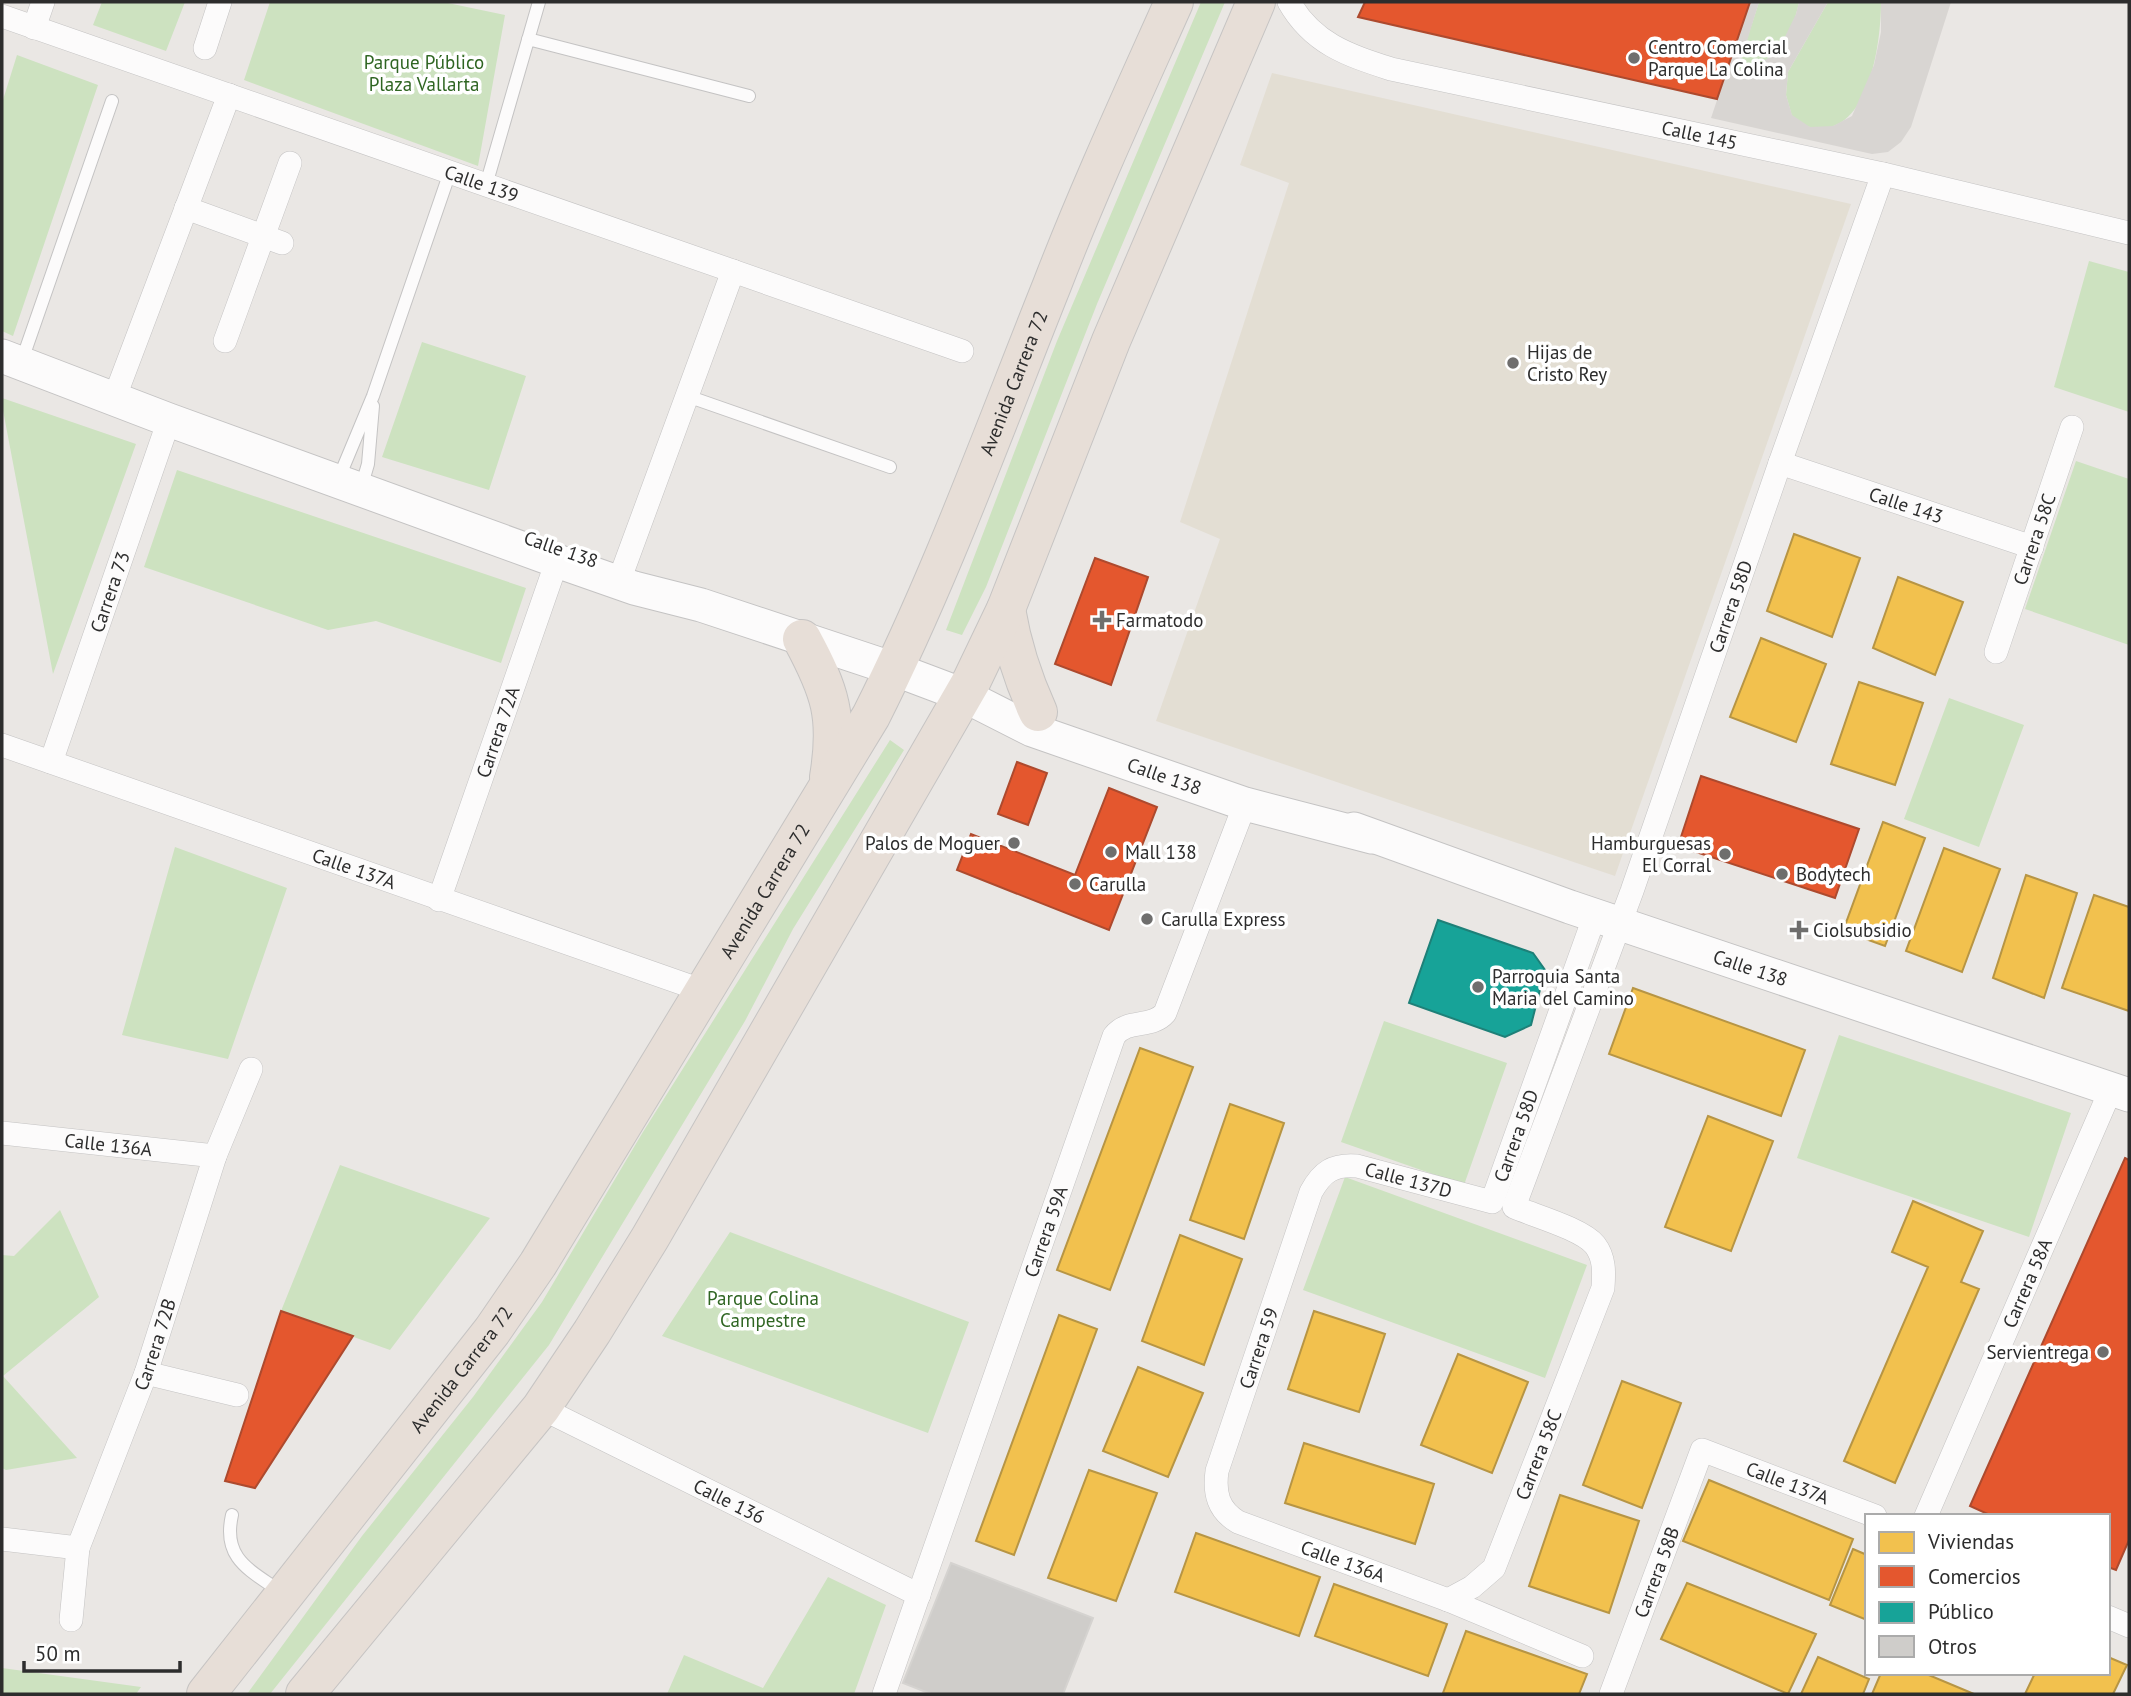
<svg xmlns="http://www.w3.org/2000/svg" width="2131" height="1696" viewBox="0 0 2131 1696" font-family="'PT Sans',sans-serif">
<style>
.education{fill:#e3ded3}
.green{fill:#cde2c0}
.plaza{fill:#d8d5d2}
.homes{fill:#f2c14e;stroke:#b79544;stroke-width:2}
.shops{fill:#e4572e;stroke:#ad4a2e;stroke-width:2}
.public{fill:#17a398;stroke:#1e8078;stroke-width:2}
.building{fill:#cfcdca;stroke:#d5d3d0;stroke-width:2}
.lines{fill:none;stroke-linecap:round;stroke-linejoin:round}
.lane-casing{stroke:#c4c3c3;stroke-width:14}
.street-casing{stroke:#c4c3c3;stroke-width:24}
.secondary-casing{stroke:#c4c3c3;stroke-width:35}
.highway-casing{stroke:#c6c4c3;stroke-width:40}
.lane{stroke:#fcfbfb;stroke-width:12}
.street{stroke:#fcfbfb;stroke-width:23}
.secondary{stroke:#fcfbfb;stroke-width:33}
.highway{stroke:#e7ded7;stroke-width:38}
.poi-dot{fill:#6f6e6d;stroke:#fff;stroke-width:2.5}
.labels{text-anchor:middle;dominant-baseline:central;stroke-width:7;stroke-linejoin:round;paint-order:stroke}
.poi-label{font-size:19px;fill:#2d2d2d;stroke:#fff;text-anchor:start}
.park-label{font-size:19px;fill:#2f6522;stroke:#fff}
.street-label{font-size:19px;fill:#2d2d2d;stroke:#fff}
</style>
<rect width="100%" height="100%" fill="#eae7e4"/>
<!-- education -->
<path class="education" d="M1272,73l579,131 -236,672 -459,-155 64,-182 -40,-17 109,-339 -49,-18z"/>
<!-- green -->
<path class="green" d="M102,2h83l-19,49 -73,-26z
M270,2h173l62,13 -27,151 -234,-86z
M1201,2h24l-128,302 -111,283 -24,48 -16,-5 111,-289z
M1759,2h40c-4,21 -15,48 -34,59 -8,4 -19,6 -28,9z
M1828,2h53c0,39 -11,138 -71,125 -6,-1 -13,-8 -18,-11l-6,-21 2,-23z
M17,55l81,30 -85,251 -11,-5v-228z
M2089,261l40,11v140l-75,-25z
M422,342l104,34 -37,114 -107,-33z
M2,398l134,46 -83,230 -51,-269z
M2076,461l53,18v166l-104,-36z
M177,470l349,118 -25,75 -125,-42 -48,9 -184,-63z
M1949,698l75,27 -45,122 -75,-28z
M890,740l14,10 -111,179 -48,92 -196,324 -279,349h-23l115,-158 111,-139 69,-95 101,-170z
M175,847l112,41 -59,171 -106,-24z
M1384,1021l123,42 -43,122 -123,-43z
M1839,1035l232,78 -42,124 -232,-79z
M340,1165l150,53 -100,132 -109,-39z
M1345,1177l242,88 -42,113 -242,-88z
M60,1210l39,87 -96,79 74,82 -71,12 -4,-2v-213l12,1z
M730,1232l239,90 -41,111 -266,-97z
M828,1577l58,28 -32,89h-187l17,-39 79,33z
M2,1668l139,19 -5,7h-134z"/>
<!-- plaza -->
<path class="plaza" d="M1750,2h9l-21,68 26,-9 15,-12 17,-35 3,-12h29l-40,70 -2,23 6,20 18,12 23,-1 19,-10 22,-51 7,-33v-30h70l-40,125 -10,15 -13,10 -16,2 -161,-36z"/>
<!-- homes -->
<path class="homes" d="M1794,534l66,24 -28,79 -65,-26z
M1898,577l65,25 -28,73 -62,-27z
M1761,638l65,26 -30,78 -66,-25z
M1859,682l64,21 -28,82 -64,-21z
M1883,822l42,16 -40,108 -42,-15z
M1944,848l56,21 -38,103 -56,-21z
M2026,875l51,18 -33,105 -51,-20z
M2094,895l35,12v104l-67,-23z
M1633,988l172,62 -24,66 -172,-62z
M1140,1048l53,19 -83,223 -53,-20z
M1230,1104l54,19 -40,116 -54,-19z
M1708,1116l65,25 -42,110 -66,-24z
M1913,1201l70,30 -22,51 18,7 -84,194 -51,-22 84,-194 -36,-15z
M1180,1235l62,24 -38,106 -62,-24z
M1314,1311l71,23 -26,78 -71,-23z
M1059,1315l38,14 -83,226 -38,-14z
M1458,1354l70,28 -36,91 -71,-28z
M1138,1367l65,26 -35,84 -65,-26z
M1622,1381l59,22 -39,105 -59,-23z
M1304,1443l130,41 -19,60 -130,-41z
M1089,1470l68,23 -41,108 -68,-23z
M1709,1480l144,59 -24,61 -146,-59z
M1560,1495l79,26 -30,92 -80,-27z
M1196,1533l124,44 -21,59 -124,-44z
M1853,1549l14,6v65l-37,-15z
M1687,1583l129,51 -28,60 -127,-55z
M1334,1584l113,40 -19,52 -113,-40z
M1466,1631l121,43 -8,20 -136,-1z
M1818,1657l51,22 -6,15h-62z
M2108,1657l19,8 -14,29h-88l10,-21h73z
M1881,1673h43l50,21h-102z"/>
<!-- shops -->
<path class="shops" d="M1365,2h385l-33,97 -359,-82z
M1095,558l53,19 -37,108 -56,-21z
M1017,762l30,11 -19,52 -30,-11z
M1701,776l158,53 -24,69 -157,-52z
M1109,788l48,19 -48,123 -152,-60 14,-36 104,41z
M2125,1158l4,2v380l-13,30 -8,-3v-51h-116l-22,-10z
M281,1311l72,25 -98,152 -30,-7z"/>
<!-- public -->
<path class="public" d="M1438,920l95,33 12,17 -14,55 -26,12 -96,-34z"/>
<!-- building -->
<path class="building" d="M951,1563l142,55 -30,76h-132l-28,-11z"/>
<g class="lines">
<defs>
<path id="lane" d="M528,39l221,57
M486,185l53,-183
M21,363l91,-262
M687,396l203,71
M338,480l35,-84 77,-224
M361,488l7,-24 5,-58
M232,1515c-10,44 18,55 49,77"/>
<g id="street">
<path id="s1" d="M1289,2c24,42 59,53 102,67l492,105 246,59"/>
<path id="s2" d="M2,16l960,335"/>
<path d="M34,28l9,-26"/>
<path d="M205,48l15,-46"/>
<path d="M186,208l96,35"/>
<path d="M225,341l65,-178"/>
<path d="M114,399l115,-304"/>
<path id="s3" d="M1780,463l252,84"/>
<path d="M623,570l110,-299"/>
<path id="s4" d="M1996,652l76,-225"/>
<path id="s5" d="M2,745l702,246"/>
<path id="s6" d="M51,762l118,-342"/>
<path id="s7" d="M439,900l118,-339"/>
<path id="s8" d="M2,1133l213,23"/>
<path d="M146,1373l91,22"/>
<path id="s9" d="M541,1408l378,187"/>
<path id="s10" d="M1926,1516l185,-427"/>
<path d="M2,1539l76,9"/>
<path id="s11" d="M1448,1600l24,-13 22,-19 109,-280c1,-15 2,-30 -8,-43 -13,-16 -60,-29 -81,-38l118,-316 148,-428 103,-289"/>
<path d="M2108,1617l21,9"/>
<path id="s12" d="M71,1620l7,-72 68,-175 69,-217 36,-87"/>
<path id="s13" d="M1582,1656l-134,-56 -210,-78c-20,-12 -24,-29 -21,-51l94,-279c11,-20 22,-28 46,-26l135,36 103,-287"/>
<path id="s14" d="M884,1694l230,-658c14,-18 37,-7 51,-23l80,-209"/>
<path id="s15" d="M1611,1694l91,-244 173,66"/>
</g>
<g id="secondary">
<path id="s16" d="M2,356l167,64 388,141 77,27 67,17 193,64 69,26 69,35 213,74 127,33"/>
<path id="s17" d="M1354,829l216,78 559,188"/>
</g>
<g id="highway">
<path d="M1006,609c6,36 17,70 32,103"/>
<path d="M802,639c28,52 37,78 27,138"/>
<path id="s18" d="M206,1694l286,-363 46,-67 333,-548c70,-139 123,-286 181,-431 37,-96 80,-189 122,-283"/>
<path d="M305,1694l236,-286 51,-76 58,-94 322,-558 34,-71 105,-268 145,-339"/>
</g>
</defs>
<!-- lane casing -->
<use href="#lane" class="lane-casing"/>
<!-- street casing -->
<use href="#street" class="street-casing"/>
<!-- secondary casing -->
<use href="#secondary" class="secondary-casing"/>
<!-- highway casing -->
<use href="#highway" class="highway-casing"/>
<!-- lane -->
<use href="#lane" class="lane"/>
<!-- street -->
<use href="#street" class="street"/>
<!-- secondary -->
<use href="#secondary" class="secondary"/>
<!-- highway -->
<use href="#highway" class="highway"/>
</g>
<!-- markers -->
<g class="poi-dot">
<circle cx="1634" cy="58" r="7"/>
<circle cx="1513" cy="363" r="7"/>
<path d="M1098.5 609.5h7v7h7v7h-7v7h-7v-7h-7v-7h7z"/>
<circle cx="1014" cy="843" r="7"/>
<circle cx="1111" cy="852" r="7"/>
<circle cx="1725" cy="854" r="7"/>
<circle cx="1782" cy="874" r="7"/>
<circle cx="1075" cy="884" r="7"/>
<circle cx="1147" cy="919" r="7"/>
<path d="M1795.5 919.5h7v7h7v7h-7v7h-7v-7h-7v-7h7z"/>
<circle cx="1478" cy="987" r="7"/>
<circle cx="2103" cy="1352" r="7"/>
</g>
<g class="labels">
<!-- poi labels -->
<g class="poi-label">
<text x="1648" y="47">Centro Comercial<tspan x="1648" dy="22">Parque La Colina</tspan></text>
<text x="1527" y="352">Hijas de<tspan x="1527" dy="22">Cristo Rey</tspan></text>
<text x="1116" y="620">Farmatodo</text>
<text x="1000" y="843" text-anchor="end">Palos de Moguer</text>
<text x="1711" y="843" text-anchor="end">Hamburguesas<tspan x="1711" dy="22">El Corral</tspan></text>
<text x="1125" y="852">Mall 138</text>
<text x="1796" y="874">Bodytech</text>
<text x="1089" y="884">Carulla</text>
<text x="1161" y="919">Carulla Express</text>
<text x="1813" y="930">Ciolsubsidio</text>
<text x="1492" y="976">Parroquia Santa<tspan x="1492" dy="22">Maria del Camino</tspan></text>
<text x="2089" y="1352" text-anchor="end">Servientrega</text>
</g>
<!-- park labels -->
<g class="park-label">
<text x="424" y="62">Parque Público<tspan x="424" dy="22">Plaza Vallarta</tspan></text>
<text x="763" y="1298">Parque Colina<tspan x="763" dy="22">Campestre</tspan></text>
</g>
<!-- street labels -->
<g class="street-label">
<text stroke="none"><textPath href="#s1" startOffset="441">Calle 145</textPath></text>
<text stroke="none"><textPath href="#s2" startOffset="508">Calle 139</textPath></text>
<text stroke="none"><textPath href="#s18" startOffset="1547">Avenida Carrera 72</textPath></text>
<text stroke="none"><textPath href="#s3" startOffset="133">Calle 143</textPath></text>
<text stroke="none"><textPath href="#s4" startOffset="119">Carrera 58C</textPath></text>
<text transform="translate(561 549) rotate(19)">Calle 138</text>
<text stroke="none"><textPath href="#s6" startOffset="180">Carrera 73</textPath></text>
<text stroke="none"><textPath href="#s11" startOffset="1130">Carrera 58D</textPath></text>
<text stroke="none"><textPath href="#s7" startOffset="178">Carrera 72A</textPath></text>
<text stroke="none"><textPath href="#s16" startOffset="1237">Calle 138</textPath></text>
<text stroke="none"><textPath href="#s5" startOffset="373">Calle 137A</textPath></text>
<text stroke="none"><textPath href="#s18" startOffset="980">Avenida Carrera 72</textPath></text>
<text stroke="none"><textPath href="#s17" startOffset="420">Calle 138</textPath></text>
<text stroke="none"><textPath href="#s13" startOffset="990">Carrera 58D</textPath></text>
<text stroke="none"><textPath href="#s8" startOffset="107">Calle 136A</textPath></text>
<text stroke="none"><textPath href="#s13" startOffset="833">Calle 137D</textPath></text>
<text stroke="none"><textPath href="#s14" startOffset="490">Carrera 59A</textPath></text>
<text stroke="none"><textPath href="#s10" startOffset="254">Carrera 58A</textPath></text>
<text stroke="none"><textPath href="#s12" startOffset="290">Carrera 72B</textPath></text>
<text stroke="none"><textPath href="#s13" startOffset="558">Carrera 59</textPath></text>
<text stroke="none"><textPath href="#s18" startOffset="413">Avenida Carrera 72</textPath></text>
<text stroke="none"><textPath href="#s11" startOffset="178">Carrera 58C</textPath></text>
<text stroke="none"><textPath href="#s15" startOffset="352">Calle 137A</textPath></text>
<text stroke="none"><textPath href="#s9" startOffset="210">Calle 136</textPath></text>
<text transform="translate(1343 1561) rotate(20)">Calle 136A</text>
<text stroke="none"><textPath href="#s15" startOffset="130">Carrera 58B</textPath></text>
</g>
</g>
<!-- border -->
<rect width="2131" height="1696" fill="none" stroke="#2d2d2d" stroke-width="7"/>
<!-- legend -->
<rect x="1865" y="1514" width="245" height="161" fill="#ffffff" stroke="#ababab" stroke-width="2"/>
<rect x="1879" y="1532" width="35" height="21" fill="#f2c14e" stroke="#ababab" stroke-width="2"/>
<text x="1928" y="1549" font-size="21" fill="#2d2d2d">Viviendas</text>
<rect x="1879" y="1566" width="35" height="21" fill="#e4572e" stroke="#ababab" stroke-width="2"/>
<text x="1928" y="1584" font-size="21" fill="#2d2d2d">Comercios</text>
<rect x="1879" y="1602" width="35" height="21" fill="#17a398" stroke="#ababab" stroke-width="2"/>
<text x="1928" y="1619" font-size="21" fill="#2d2d2d">Público</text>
<rect x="1879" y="1636" width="35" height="21" fill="#cfcdca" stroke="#ababab" stroke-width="2"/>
<text x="1928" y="1654" font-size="21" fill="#2d2d2d">Otros</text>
<!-- scale -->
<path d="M24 1661v10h156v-10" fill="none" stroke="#2d2d2d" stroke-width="3.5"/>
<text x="35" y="1661" font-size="21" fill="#2d2d2d" stroke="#ffffff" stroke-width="5" paint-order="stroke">50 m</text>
</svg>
